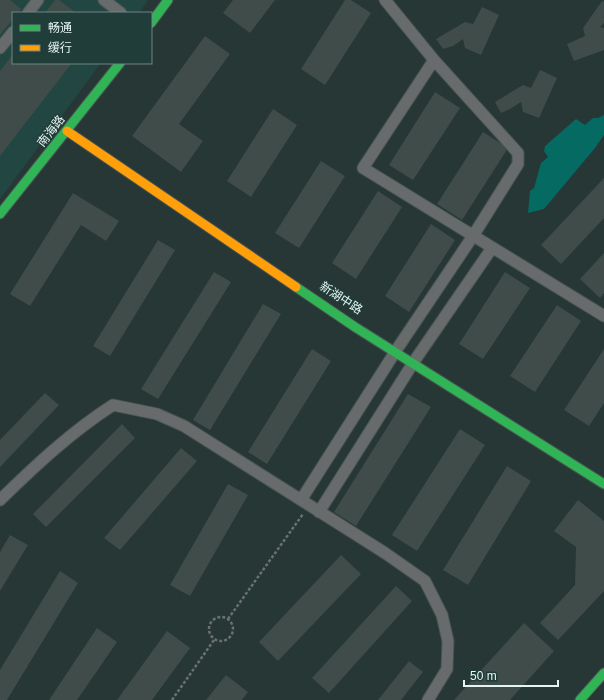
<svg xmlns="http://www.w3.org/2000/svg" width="604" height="700" viewBox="0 0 604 700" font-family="Arial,'Noto Sans SC',sans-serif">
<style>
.built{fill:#224641}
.water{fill:#046a62}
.building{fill:#3f4c4a}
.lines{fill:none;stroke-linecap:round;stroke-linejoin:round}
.street-casing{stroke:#475453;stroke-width:13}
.fast-casing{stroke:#475453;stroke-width:11}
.slow-casing{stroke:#475453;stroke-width:11}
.path{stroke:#6b7070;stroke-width:2.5;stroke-dasharray:3 2;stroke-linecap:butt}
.street{stroke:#686b6b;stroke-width:11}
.fast{stroke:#30b455;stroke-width:9}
.slow{stroke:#ff9f0a;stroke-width:9}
.labels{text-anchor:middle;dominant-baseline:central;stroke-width:3;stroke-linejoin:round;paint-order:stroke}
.street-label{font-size:12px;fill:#e5f5f3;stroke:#213d39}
</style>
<rect width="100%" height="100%" fill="#273735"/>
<!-- built -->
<path class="built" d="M0,0h148l-9,13h-126v50h88l-101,136z"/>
<!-- water -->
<path class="water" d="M604,115v20l-9,13 -51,61 -16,4 2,-22 4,-3 7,-25 7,-6 -4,-6 1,-5 31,-27 9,6 8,-7h5z"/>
<!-- building -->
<path class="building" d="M0,0h10l11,9 -3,4h-5v6l-13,16z
M55,0h4l17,13h-31z
M233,0h42l-25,33 -27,-20z
M345,0h6l20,13 -46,72 -24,-16z
M602,1l2,1v21l-4,4 4,1v22l-30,11 -7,-17 18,-8 -2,-8z
M482,7l17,8 -18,40 -16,-7 -2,-9 -10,7 -10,3 -7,-10 29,-17 8,2z
M205,36l25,18 -51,70 24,17 -22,31 -49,-36z
M13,54v9h59l-72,93v-85z
M540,70l17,8 -18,40 -16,-6 -2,-10 -11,7 -9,4 -6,-11 28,-17 8,3z
M435,92l25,16 -47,72 -24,-15z
M273,109l24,16 -46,72 -24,-16z
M483,132l25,16 -46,72 -25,-16z
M321,161l24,15 -46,72 -24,-15z
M604,178v40l-43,46 -20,-19z
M378,191l24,16 -46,72 -24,-16z
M73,193l46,28 -13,20 -25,-16 -51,81 -20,-12z
M431,224l24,16 -46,72 -24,-16z
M158,240l17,10 -65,106 -17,-10z
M604,253v40l-4,5 -20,-19z
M214,272l17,10 -73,117 -17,-10z
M505,272l25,16 -47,71 -24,-15z
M263,304l18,10 -71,116 -17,-10z
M557,305l24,16 -46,71 -25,-16z
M312,349l19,12 -64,103 -19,-12z
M604,349v54l-15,23 -25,-16z
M45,393l14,12 -59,62v-27z
M408,394l23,13 -75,119 -22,-14z
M122,424l13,14 -89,89 -13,-13z
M460,429l25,16 -68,106 -25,-16z
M181,448l16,13 -77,89 -16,-12z
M507,466l24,15 -63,104 -25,-15z
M228,484l20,11 -58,101 -20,-11z
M578,500l26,21v70l-46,49 -18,-17 35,-38 1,-38 -22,-16z
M10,535l18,10 -28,46v-39z
M341,555l20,19 -83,87 -19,-19z
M60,571l18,12 -71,117h-7v-30z
M396,586l16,15 -83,92 -17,-15z
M524,623l30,28 -44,49h-56z
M97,628l20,14 -40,58h-28z
M167,631l23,17 -38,52h-35z
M409,661l14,11 -22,28h-23z
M226,675l22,17 -6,8h-36z"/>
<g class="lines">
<defs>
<path id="street" d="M104,0l17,13
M28,13l10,-13
M0,48l13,-16
M434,60l-71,108 241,148
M0,500c36,-35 71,-68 113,-95l44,9 27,12 201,127 40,28 17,34 6,26 -1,28 -19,31
M301,500l96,-151 76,-113 45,-72v-11l-84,-93 -49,-60
M319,512l96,-152 77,-112"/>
<path id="fast" d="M151,23l17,-23
M0,214l120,-151
M296,287l59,40 249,157
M580,700l24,-27"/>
<path id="slow" d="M67,131l229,156"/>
</defs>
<!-- street casing -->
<use href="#street" class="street-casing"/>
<!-- fast casing -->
<use href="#fast" class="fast-casing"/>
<!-- slow casing -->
<use href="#slow" class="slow-casing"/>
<!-- path -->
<path class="path" d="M209 629a12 12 0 1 1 24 0a12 12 0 1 1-24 0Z
M228,619l75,-105
M172,700l42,-60"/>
<!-- street -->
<use href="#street" class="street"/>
<!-- fast -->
<use href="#fast" class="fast"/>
<!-- slow -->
<use href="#slow" class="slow"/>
</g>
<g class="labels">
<!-- street labels -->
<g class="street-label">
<text transform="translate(51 131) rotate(-52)">南海路</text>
<text transform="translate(341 298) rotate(33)">新湖中路</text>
</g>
</g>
<!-- legend -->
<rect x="12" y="12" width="140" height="52" fill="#213d39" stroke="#6f8783"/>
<rect x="20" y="25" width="20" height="6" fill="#30b455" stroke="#6f8783"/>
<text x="48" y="32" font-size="12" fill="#e5f5f3">畅通</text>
<rect x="20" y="45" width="20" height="6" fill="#ff9f0a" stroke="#6f8783"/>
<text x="48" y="52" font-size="12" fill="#e5f5f3">缓行</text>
<!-- scale -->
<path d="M464 680v6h94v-6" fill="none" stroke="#e5f5f3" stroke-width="2"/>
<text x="470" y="680" font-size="12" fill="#e5f5f3" stroke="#213d39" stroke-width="3" paint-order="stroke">50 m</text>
</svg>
